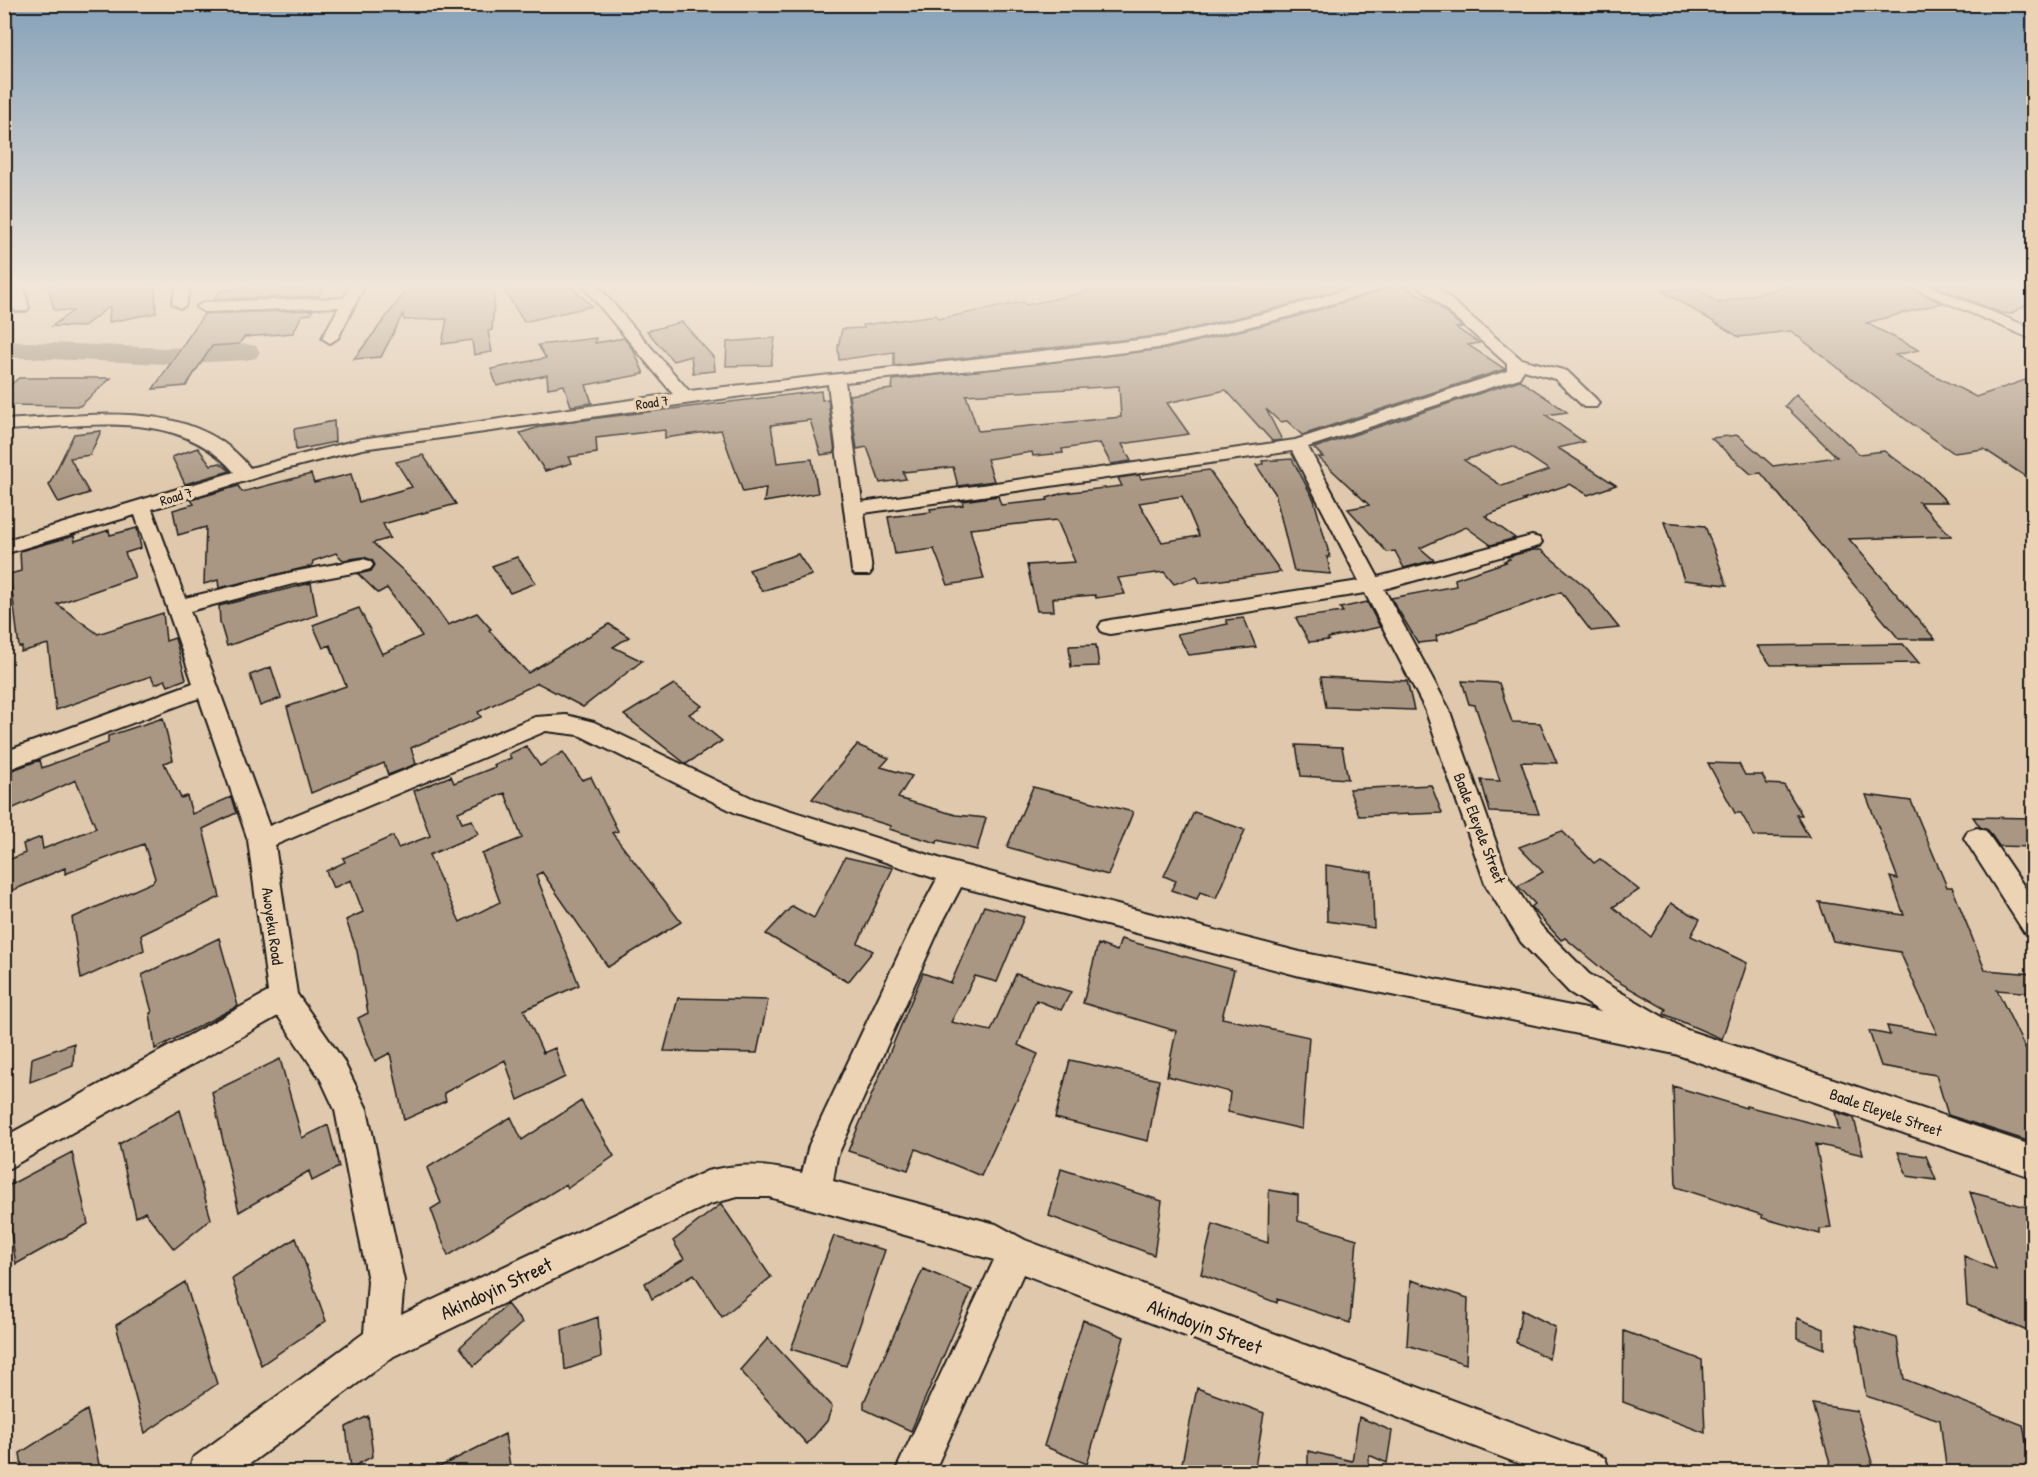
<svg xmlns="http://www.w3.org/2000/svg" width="2038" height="1477" viewBox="0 0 2038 1477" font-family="'Patrick Hand',sans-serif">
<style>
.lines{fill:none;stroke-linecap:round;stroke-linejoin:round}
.river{fill:#928472;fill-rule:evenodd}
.building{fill:#a99783;stroke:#1c1c1c;stroke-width:1.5;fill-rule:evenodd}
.street-casing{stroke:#1c1c1c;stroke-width:4}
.street{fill:#ecd3b4;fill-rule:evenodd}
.labels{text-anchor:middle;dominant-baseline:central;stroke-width:6;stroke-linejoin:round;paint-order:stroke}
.far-street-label{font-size:14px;fill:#1c1c1c;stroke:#ecd3b4}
.street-label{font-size:16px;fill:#1c1c1c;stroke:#ecd3b4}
.near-street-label{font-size:20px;fill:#1c1c1c;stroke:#ecd3b4}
</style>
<rect width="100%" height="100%" fill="#dfc8ab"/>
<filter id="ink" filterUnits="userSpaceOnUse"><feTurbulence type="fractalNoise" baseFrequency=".0167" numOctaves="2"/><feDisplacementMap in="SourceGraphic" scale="12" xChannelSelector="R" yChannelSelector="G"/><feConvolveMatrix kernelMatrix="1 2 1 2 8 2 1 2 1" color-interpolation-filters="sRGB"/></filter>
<g filter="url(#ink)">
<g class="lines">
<!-- river -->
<path class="river" d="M4,341l163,7 79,-4 10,2 4,6 -4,6 -10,2 -79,4 -163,-7z"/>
</g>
<!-- building -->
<path class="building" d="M48,285h107l1,28 -47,9 1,-16 -27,21 -31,-1 21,-15 -19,-1z
M259,285h22v5l43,-5 -5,11 -105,3 6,-8z
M402,285h93l-3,45 -4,1 4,21 -18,3 -2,-15 -30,4 5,-25 -43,1 -1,-6 -22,43 -27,2 49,-64z
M501,285h68l23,21 -68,16z
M1083,285h271l-77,23 -112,27 -271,31v-14l-55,8 -1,-13 4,-18 22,-1 -1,-3 73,-10 2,4 85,-17 3,3 64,-14z
M1387,285h14l34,18 27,24 -6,1 23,15 -11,2 37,24 -203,66 -15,-14 -7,1 -14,-13 16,31 -10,1 -46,-51 -59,13 22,31 -67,10 9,17 -20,3 -11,-21 -38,6 1,4 -30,3 -1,-4 -45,7 7,22 -36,5 -5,-19 -50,5 3,7 -26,4 -13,-36 -10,2 -8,-54 43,-6 1,-9 273,-31 122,-30 96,-29zM1119,386l2,31 -143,14 -12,-36z
M1792,285h112l38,18 -76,20 53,27 -24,5 81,42 58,-20v105l-50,-33 -30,4 -66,-46 -97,-76 -52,6 -77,-46 33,-4 24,16z
M1932,285h102v15l-23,14 -10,-1z
M313,310l-2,4 -9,1 -9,18 -49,4 -5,7 -27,2 -26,40 -33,3 51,-75z
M682,322l32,36 1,13 -22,2 -2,-17 -18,5 -26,-30z
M596,338l-1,5 29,-5 10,13 10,23 -58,11 6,18 -21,3 -7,-21 -16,3 -1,-13 -50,11 -6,-17 55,-11 -8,-13z
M775,338l-4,27 -45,1 1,-24z
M19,378h92l-31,28 -76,-1v-15z
M1520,380l47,32 -21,3 38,27 -26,6 58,37 -28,10 -18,-11 -47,16 2,1 -40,15 30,22 -24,7 -25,-18 -46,21 14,12 -30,8 -9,-17 -8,1 -39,-43 21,-4 -51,-48h5l-9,-9zM1513,446l36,24 -47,16 -38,-26z
M821,391l1,9 6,-1 7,54 -14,2 -11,-35 -39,5 6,38 35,-4 6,34 -54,9 2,-14 -23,4 -22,-62 -56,8v-8l-69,8 1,15 -28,4 3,6 -27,8 -25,-38 23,-7 55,-8z
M1796,394l63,60 25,-3 41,29 22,22h-28l32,34 -102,3 86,100h-36l-138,-166 -10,1 -40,-36 27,-3 35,31 64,-9 -52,-51z
M334,421l1,21 -39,8 -2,-21z
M101,431l-11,24 -20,3 19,35 -30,10 -10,-18 25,-51z
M198,448l13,17 9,-2 10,8 -45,13 -13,-27z
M423,455l33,49 -73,20 7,14 -17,5 48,44 27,38 29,-12 14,16 -2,1 39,43 81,-49 20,13 -16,10 29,14 -59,46 -45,-24 -60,29 3,5 -70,31 5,16 -28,11 -4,-12 -73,30 -24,-86 59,-21 -16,-41 -7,3 -10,-23 46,-17 23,46 40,-18 -35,-48 -9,5 -20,-19 13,-3 4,-6 -3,-5 -8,-3 -21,3 -7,-7 -23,8 -1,5 -93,22 -1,-8 -14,4 2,-57 -28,8 -5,-25 21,-6 -3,-4 47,-14 4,6 69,-18 3,9 37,-9 8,28 53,-15 -16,-25z
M1292,459l22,41 16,57h-3l4,17 -37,-3 -19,-78 -19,-28 7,-1 -1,-3z
M1209,470l72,102 -81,11 -3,-6 -23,7 -10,-12 -46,6 7,16 -29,4 -1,-3 -42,3 1,13h-17l-10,-46 48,-3 -18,-42 -87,9 14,50 -36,6 -14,-36 -39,5 -7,-37 43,-5 -1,-3 33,-4 -1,-4 36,-5 3,9 47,-5 -1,-2 16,-5 59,-7 -4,-8 21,-3 2,4zM1182,496l17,40 -37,6 -23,-39z
M1664,522l41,4 22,59 -43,-5z
M137,528l4,20 -16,5 10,24 -78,27 41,30 65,-21 3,28 9,-3 11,41 -18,7 -3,-6 -10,4 -4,-8 -95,34 -8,-66 -27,8 1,-5h-3l-9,-73 11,-3 -1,-20 54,-15 1,5 34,-11 1,5z
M1533,550h8l46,38 32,40 -28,3 -30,-39 -125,44 1,5 -19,2 -27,-45 65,-12 -1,-7 51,-17 -2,-1 6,-2 -3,-2z
M798,554l14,21 -50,16 -13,-21z
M517,557l19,26 -26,10 -18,-27z
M311,583l6,32 -90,31 -7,-24 -1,-16z
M1367,602l13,25 -52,11 1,2 -20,2 -13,-24 47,-6 -3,-4z
M1244,618l12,29 -67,8 -12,-21 51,-10 -2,-4z
M1903,644l16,19 -148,2 -14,-19z
M1096,645l3,21 -28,1 -2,-21z
M271,667l10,31 -21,8 -10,-31z
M1321,677l86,4 7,29 -88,-3z
M1462,681l37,2 13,39 28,1 17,40 -36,-1 18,52 -49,-2 -9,-32 19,1 -25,-76 -6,-1z
M674,684l28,22 -13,8 33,27 -36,23 -62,-49z
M163,718l10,42 -9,3 17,35 6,-2 5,18 39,-17 5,16 -33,16 17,68 -79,38 3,15 -63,29 -9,-61 81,-36 2,-4 -11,-34 -79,30v-6l-61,26v-32l21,-9 -2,-9 18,-7 2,12 53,-21 -20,-48 -69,31 -3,-38 36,-13 2,8 66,-25v-7z
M857,745l32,13 -8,9 31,9 -14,22 58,17 30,3 -9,32 -39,-10 -1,3 -48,-14 2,-3 -46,-14 -33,-13z
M1296,745l46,2 6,32 -47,-3z
M526,746l14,20 23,-14 19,28 9,-3 27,54 -6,2 69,89 -73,45 -66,-95 -6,3 43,110 -55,25 19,43 12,-5 10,29 -47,23 -13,-40 -61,33 2,8 -42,19 -14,-67 -15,8 -17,-43 10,-5 -11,-62 -11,-31 17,-8 -12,-32 -18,8 -7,-17 19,-9 -2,-4 50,-22 5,12 32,-12 -16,-45 37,-15 3,7 41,-16 -1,-2 17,-7 -2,-4zM505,793l17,45 -40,16 18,48 -40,20 -31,-67 49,-21 -6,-14 -10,3 -4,-11z
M1708,763l31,1 6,11h17l5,9 17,1 18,30h-6l13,22 -55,-1 -13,-23h-6z
M1431,785l11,28 -83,3 -10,-27z
M1033,787l100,25 -25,63 -101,-28z
M1866,795l45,6 36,86h5l33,83 49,4v19l-37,-3 30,62 7,1v90l-86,-28 -12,-40 -55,-9 -12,-35 21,4 -3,-9 50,8 -37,-82 -67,-11 -14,-39 85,13 -14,-38 8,2z
M1194,812l51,18 -29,68 -16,-6 -3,7 -26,-9 5,-9 -12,-5z
M1973,817l61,1v29l-35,-1 -11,-16 -8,-3z
M1562,831l32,32 6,-4 39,31 -26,17 38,30 20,-34 29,16 -9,17 56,27 -25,76 -58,-25 2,-5 -51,-29 -50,-42 -4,2 -30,-33 4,-3 -17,-18 25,-14 -24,-25z
M845,857l48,11 -35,75 15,8 -25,31 -82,-48 26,-28 22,12z
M1326,865l46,7 2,56 -47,-7z
M984,906l40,11 -27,65 -22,-6 -24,46 40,9 25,-57 55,18 -10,18 -25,-10 -18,45 20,9 -57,122 -65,-27 -8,21 -60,-19 75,-178 28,10z
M219,938l19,68 -83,43 -5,-36 2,-1 -10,-37z
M1121,939l113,31 -12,48 87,19 -7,92 -74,-17 2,-20 -63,-16 9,-45 -93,-28 15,-59 19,7z
M678,998l90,2 -11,53 -93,-2z
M74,1043l-1,23 -43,16 2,-24z
M280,1059l22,79 26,-13 11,42 -27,14 -3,-10 -70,41 -27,-120z
M1070,1060l89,20 -11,61 -93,-23z
M1673,1086l73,22v-2l93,24 -4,-18 19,6 9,37 -47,-11 15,84 -11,1v5l-58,-16v-3l-86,-28z
M581,1101l33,55 -46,32 -2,-4 -118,72 -17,-47 10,-6 -14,-35 84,-51 11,23z
M180,1110l31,109 -37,30 -29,-37 -9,5 -17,-73z
M72,1152l16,72 -72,40 -12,-76z
M1898,1152l28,4 10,24 -29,-4z
M1061,1169l101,32 -8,54 -105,-39z
M1269,1190l29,5v26l59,18 -7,84 -73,-24v4l-76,-29 12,-50 55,19z
M1970,1192l64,17v125l-67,-29 -3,-49 32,14z
M721,1204l50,73 -49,40 -28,-43 -42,25 -7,-16 39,-24 -11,-18z
M834,1236l51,14 -39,116 -55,-17z
M296,1238l30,83 -65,44 -29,-86z
M923,1269l49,21 -61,141 -47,-22v-7z
M1411,1280l57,18 -2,66 -59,-19z
M185,1282l32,102 -72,49 -29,-108z
M507,1304l15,19 -48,43 -14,-19z
M1522,1310l33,17 -6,32 -33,-17z
M598,1317l3,40 -36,13 -3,-40z
M1797,1318l27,11v20l-27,-11z
M1083,1320l41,17 -37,127 -43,-18z
M1855,1325l42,13 7,41 119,46 9,48h-85l-7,-53 -74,-24z
M1624,1331l78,29 3,73 -82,-31z
M768,1338l64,69 -5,14 -20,23 -67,-74z
M1197,1388l67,25 -10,60h-74z
M1813,1404l44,7 18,62h-42z
M87,1410l14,63h-78l-3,-20z
M368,1416l5,40 -22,12 -5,-41z
M1359,1417l33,14 -5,32 -18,-8v18h-61v-22l44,10z
M505,1434l6,39h-84z"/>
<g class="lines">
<defs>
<path id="street" d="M9,285h14l6,23 -3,3h-10l-3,-3z
M177,285h14l-6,21 -5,2 -8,-5z
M351,285h14l-27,53 -8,5 -8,-5 17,-31 -135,5 -8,-5 8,-5 140,-4z
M582,285h15l92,106 476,-54 113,-27 84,-25h23l-2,3 -96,29 -122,30 -160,20 -160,15 17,120 433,-62 212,-69v-7l-89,-79h16l87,74 46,12 29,28 3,4 -3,4h-12l-29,-28 -31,-9 -5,8 -211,69 70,130 154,-41 7,2 3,4 -3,4 -155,43 65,120 58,165 34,52 48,48 95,55 350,117v32l-359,-124 -375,-78 -339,-89 -20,38 -104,232 -4,24 163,43 29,16 566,212 14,6 5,14h-69l-518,-198 -89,198h-39l99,-212 -225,-63h-31l-28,7 -316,152 -155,116h-51l5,-14 171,-125 4,-52 -33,-171 -14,-30 -43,-64 -274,155v-34l264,-145 -20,-152 -49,-142 -195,73v-19l189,-69 -58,-168 -131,39v-13l230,-69c-56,-66 -152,-45 -230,-42v-10c81,-3 189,-25 246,48l111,-29 312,-45zM828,384l24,187 3,4h14l3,-4 -8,-58 428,-62 67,130 -249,39 -8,2 -3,5 3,5 8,2 255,-41 60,116 61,177 35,56 48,50 32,20 -301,-60 -346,-89 -200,-64 -160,-77 -28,-7 -31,2 -266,109 -79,-215 103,-27 70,-13 7,-2 3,-4 -3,-4 -7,-2 -70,13 -108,26 -33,-89 130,-39 80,-21zM546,731l33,4 157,78 201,66 -23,43 -105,223 -7,28c-37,-9 -58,-10 -95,-2l-306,144 3,-34 -37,-172 -24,-49 -46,-66 -22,-149z
M1906,285h20l108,44v11z
M1977,828l9,3 48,70v34l-10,-3 -60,-94 4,-7z"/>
</defs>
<!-- street casing -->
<use href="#street" class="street-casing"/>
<!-- street -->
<use href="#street" class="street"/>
</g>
</g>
<!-- sky -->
<linearGradient id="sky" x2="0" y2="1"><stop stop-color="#85a1b9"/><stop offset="0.58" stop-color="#f1e6d9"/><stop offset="1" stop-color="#f1e6d9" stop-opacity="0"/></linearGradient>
<rect width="2038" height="492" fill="url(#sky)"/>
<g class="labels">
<!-- far-street labels -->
<g class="far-street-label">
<text transform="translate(652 402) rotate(-8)">Road 7</text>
<text transform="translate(176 496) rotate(-17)">Road 7</text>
</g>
<!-- street labels -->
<g class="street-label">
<text transform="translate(1480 828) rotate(69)">Baale Eleyele Street</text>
<text transform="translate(273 926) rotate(82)">Awoyeku Road</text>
<text transform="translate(1886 1112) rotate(19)">Baale Eleyele Street</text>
</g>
<!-- near-street labels -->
<g class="near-street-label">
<text transform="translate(496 1288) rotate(-25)">Akindoyin Street</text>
<text transform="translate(1205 1326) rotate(21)">Akindoyin Street</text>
</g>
</g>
<!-- margin -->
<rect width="2038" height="1477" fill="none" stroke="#ecd3b4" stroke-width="24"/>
<rect x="12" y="12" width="2014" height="1453" fill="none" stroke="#1c1c1c" stroke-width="2" filter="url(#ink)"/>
</svg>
